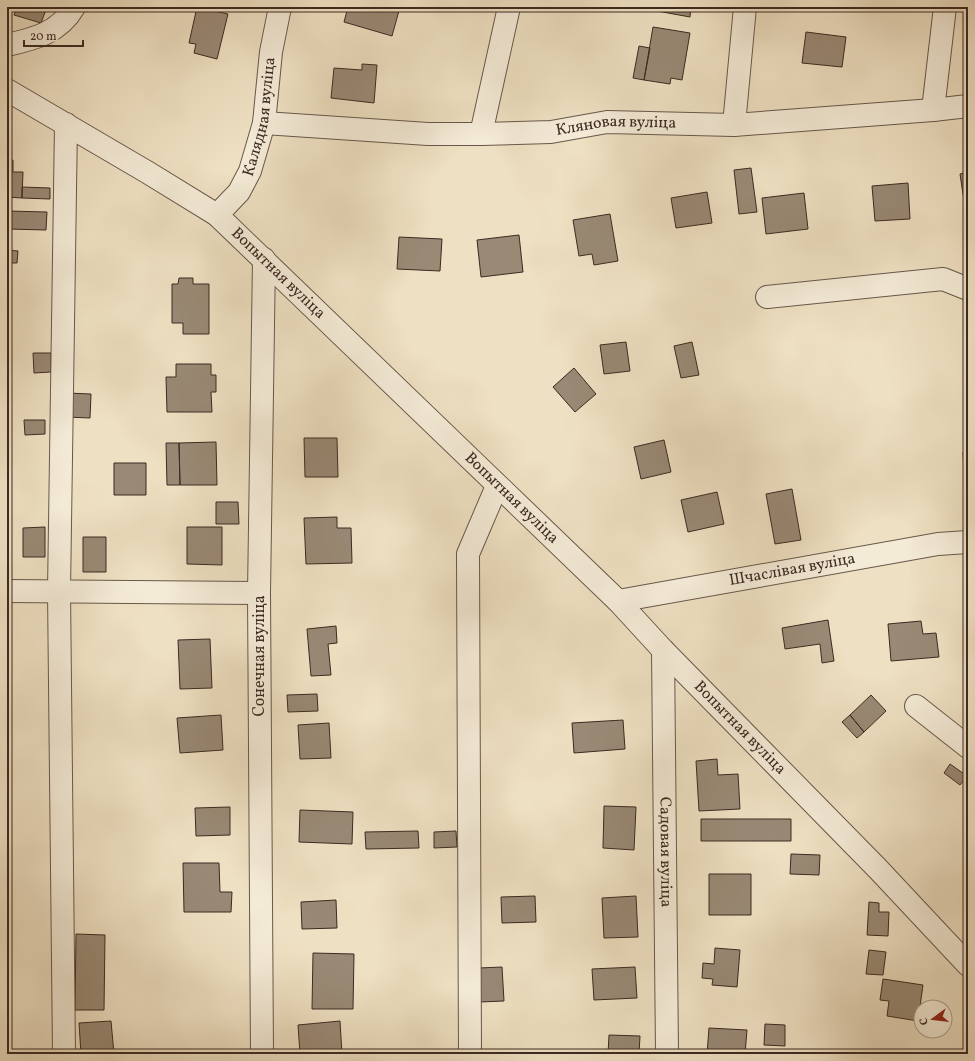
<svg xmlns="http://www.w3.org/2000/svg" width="975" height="1061" viewBox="0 0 975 1061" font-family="Vollkorn,serif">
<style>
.building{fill:#998975;stroke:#3c2a22}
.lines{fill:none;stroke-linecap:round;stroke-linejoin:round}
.minor-casing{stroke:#68584a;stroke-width:24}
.minor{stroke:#f4ebd7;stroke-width:22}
.labels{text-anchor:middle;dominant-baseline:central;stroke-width:3;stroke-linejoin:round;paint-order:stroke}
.street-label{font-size:16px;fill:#3c2a22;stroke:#f4ebd7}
</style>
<rect width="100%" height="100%" fill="#eee0c2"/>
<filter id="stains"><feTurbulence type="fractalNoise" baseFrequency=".005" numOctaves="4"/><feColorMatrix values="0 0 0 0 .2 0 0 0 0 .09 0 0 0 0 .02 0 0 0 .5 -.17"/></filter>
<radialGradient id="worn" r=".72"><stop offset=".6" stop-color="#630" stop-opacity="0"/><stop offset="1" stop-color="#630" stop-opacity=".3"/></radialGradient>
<!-- building -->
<path class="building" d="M17,7h30l-6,16 -27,-8z
M197,7l31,7 -11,45 -23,-6 2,-9 -7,-1z
M348,7h52l-8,29 -48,-14z
M658,7h33l-1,10 -33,-6z
M653,27l37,6 -8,47 -11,-2 -1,6 -26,-4z
M806,32l40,5 -4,30 -40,-4z
M639,46l11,2 -6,32 -11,-2z
M362,64l15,1 -3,38 -43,-5 3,-30 28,2z
M7,160h6v12h10l-1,26 -15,-1z
M751,168l6,44 -18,2 -5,-44z
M968,172v42h-2l-6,-40z
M908,183l2,36 -35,2 -3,-35z
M22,187l28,1v11l-28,-1z
M707,192l5,31 -36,5 -5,-30z
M804,193l4,36 -42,5 -4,-36z
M7,211l40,1 -1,18 -39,-1z
M610,214l8,47 -24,4 -2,-11 -13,2 -6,-36z
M519,235l4,37 -42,5 -4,-37z
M399,237l43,2 -2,32 -43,-2z
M7,250l11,1 -1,12h-10z
M179,278h14v6h16v50h-26v-11h-11v-39h6z
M626,342l4,29 -26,3 -4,-29z
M692,342l7,33 -18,3 -7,-32z
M33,353h18v19l-17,1z
M176,364h35v11h5v17h-5l1,20h-45l-1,-35h10z
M574,368l22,26 -21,18 -22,-25z
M67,393l24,1 -1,24 -24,-1z
M24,420h21v14l-20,1z
M304,438h33l1,39h-33z
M664,440l7,32 -30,7 -7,-32z
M216,442l1,43h-37l-1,-42z
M166,443h13l1,42h-13z
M963,452h5v24h-4z
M114,463h32v32h-32z
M792,489l9,51 -26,4 -9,-50z
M717,492l7,32 -36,8 -7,-32z
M216,502h22l1,22h-23z
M337,517v11h14l1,35 -46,1 -2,-46z
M45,527v30h-22v-29z
M187,527h35v38l-35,-1z
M83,537h23v35h-23z
M828,620l6,41 -12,2 -2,-19 -35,5 -3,-21z
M921,621l2,13 13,-1 3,24 -48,4 -3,-37z
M336,626l1,17 -9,1 3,31 -20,1 -4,-47z
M210,639l2,49 -32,1 -2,-49z
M317,694l1,17 -30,1 -1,-17z
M871,695l15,16 -22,21 -14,-17z
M221,715l2,35 -43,3 -3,-35z
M850,715l14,17 -7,6 -15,-16z
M623,720l2,29 -51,4 -2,-30z
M329,723l2,35 -31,1 -2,-34z
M717,759l1,16 20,-1 2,35 -41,2 -3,-50z
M950,764l17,12 -7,9 -16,-12z
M604,806l32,1 -2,43 -31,-2z
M230,807v28l-34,1 -1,-28z
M300,810l53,2 -1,32 -53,-2z
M701,819h90v22h-90z
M418,831l1,17 -53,1 -1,-17z
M456,831l1,16 -23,1v-16z
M791,854l29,1 -1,20 -29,-1z
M183,863h36l1,29h12l-1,20h-47z
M709,874h42v41h-42z
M535,896l1,26 -34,1 -1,-26z
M636,896l2,41 -34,1 -2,-40z
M336,900l1,28 -35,1 -1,-27z
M869,902l10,1v9h10l-1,24 -21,-1z
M76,934l29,1 -1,75h-29z
M715,948l25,2 -3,37 -25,-2 1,-6 -11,-1 1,-15 11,1z
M869,950l17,2 -3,23 -17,-1z
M313,953l41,1 -1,55h-41z
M502,967l2,34 -24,1 -1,-34z
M635,967l2,31 -43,2 -2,-31z
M883,979l40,6 -5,36 -31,-5 2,-15 -9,-1z
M111,1021l3,33h-33l-2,-31z
M340,1021l2,33h-42l-2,-29z
M765,1024l20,1v21l-21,-1z
M709,1028l38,2 -2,24h-38z
M609,1035l31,1 -1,18h-31z
M477,1050h17v4h-17z"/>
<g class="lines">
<defs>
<g id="minor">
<path d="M7,45c27,-6 52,-12 67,-38"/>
<path id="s1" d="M7,90l140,82 70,43 401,386 45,49 215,219 90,96"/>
<path d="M933,110l12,-103"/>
<path id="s2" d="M264,123l164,11h53l70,-2 56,-10 127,3 199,-15 35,-4"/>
<path d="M734,125l11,-118"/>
<path d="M481,134l28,-127"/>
<path id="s3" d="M217,215l22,-23 11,-21 14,-48 7,-71 9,-45"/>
<path d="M767,297l176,-18 25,10"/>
<path d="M7,591l252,2"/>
<path id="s4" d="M618,601l320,-57 30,-2"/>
<path id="s5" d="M663,650l4,404"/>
<path d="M916,706l52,41"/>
<path d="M64,1054l-5,-463 7,-467"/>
<path d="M262,1054l-3,-461 5,-334"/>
<path d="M470,1054l-2,-500 29,-68"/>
</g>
</defs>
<!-- minor casing -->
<use href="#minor" class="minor-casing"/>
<!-- minor -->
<use href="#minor" class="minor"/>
</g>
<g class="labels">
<!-- street labels -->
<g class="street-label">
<text stroke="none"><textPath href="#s3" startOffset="111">Калядная вуліца</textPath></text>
<text stroke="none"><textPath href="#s2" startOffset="353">Кляновая вуліца</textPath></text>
<text stroke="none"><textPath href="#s1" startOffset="329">Вопытная вуліца</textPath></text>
<text stroke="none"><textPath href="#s1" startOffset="653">Вопытная вуліца</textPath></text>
<text stroke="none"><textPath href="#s4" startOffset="177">Шчаслівая вуліца</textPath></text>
<text transform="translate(260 656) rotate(-90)">Сонечная вуліца</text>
<text stroke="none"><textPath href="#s1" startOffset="977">Вопытная вуліца</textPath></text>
<text stroke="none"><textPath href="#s5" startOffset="202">Садовая вуліца</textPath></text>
</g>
</g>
<!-- margin -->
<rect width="975" height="1061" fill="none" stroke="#eee0c2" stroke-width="24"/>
<rect x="8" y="8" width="959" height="1045" fill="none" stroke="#3c2a22" stroke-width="2"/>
<rect x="12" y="12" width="951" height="1037" fill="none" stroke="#3c2a22"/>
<!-- north arrow -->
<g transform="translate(933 1019) rotate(255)"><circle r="19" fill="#f4ebd7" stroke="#aa9e8f"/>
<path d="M0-3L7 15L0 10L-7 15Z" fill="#8f2418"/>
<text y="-6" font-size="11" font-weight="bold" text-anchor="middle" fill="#3c2a22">С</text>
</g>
<!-- scale -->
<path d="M24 40v6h59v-6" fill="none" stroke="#3c2a22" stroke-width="2"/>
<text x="30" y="40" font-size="12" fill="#3c2a22" stroke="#f4ebd7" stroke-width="3" paint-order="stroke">20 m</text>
<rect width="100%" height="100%" filter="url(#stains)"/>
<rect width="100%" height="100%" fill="url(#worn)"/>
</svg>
